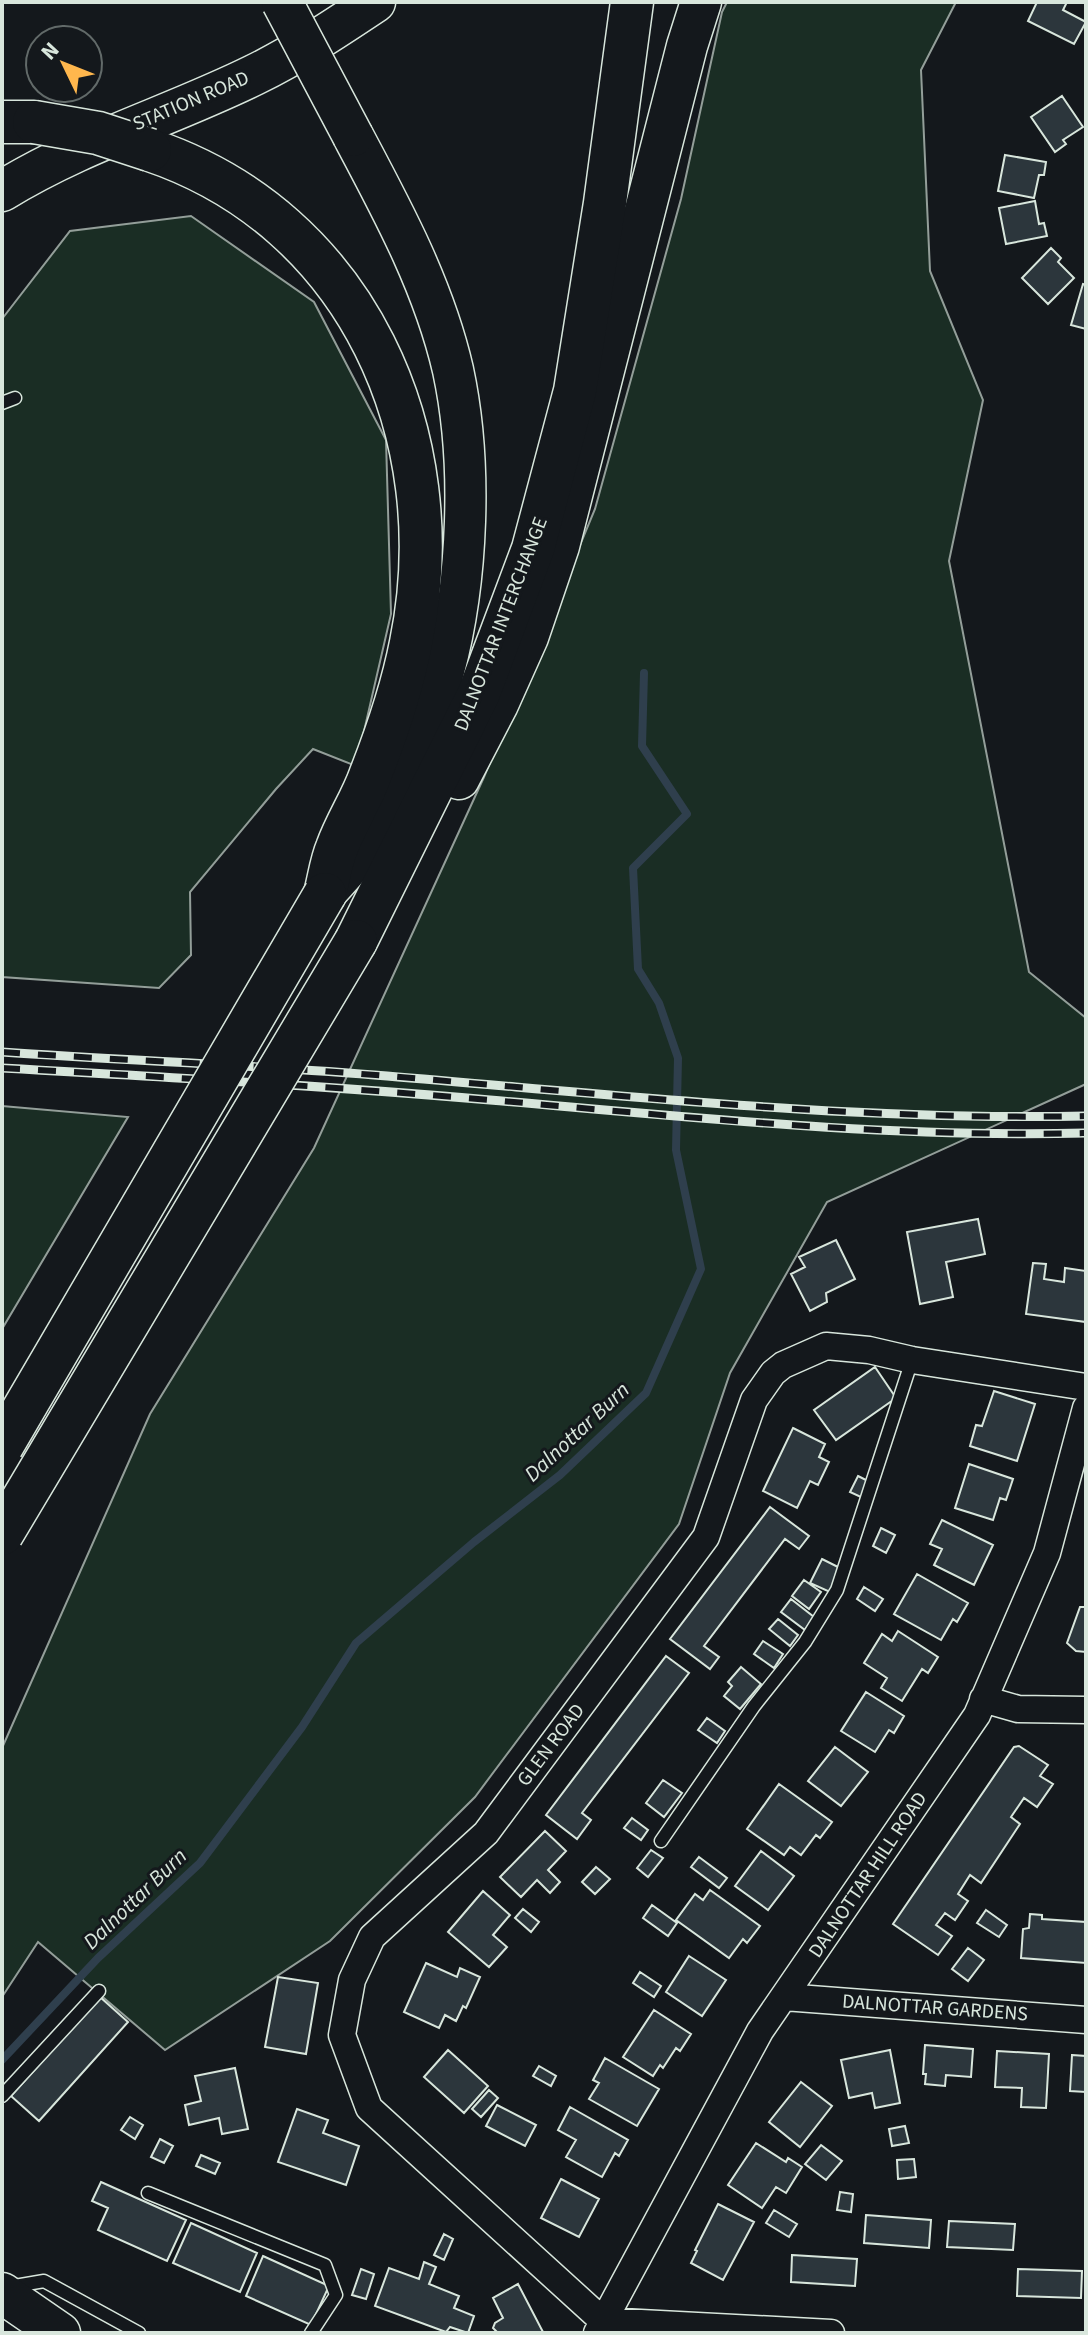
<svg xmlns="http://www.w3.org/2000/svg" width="1088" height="2335" viewBox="0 0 1088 2335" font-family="'Source Sans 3',sans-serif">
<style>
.green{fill:#1a2d24;stroke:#939e99;stroke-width:2}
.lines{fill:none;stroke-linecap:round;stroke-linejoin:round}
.stream{stroke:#2f3f4d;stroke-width:8}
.building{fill:#2c363c;stroke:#d8e6dc;stroke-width:2}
.service-casing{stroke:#d8e6dc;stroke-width:15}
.minor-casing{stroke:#d8e6dc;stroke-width:29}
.primary-casing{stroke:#d8e6dc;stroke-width:43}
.trunk-casing{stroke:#d8e6dc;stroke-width:45}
.service{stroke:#14181c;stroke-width:12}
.minor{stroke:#14181c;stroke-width:26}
.primary{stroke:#14181c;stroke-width:40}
.trunk{stroke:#14181c;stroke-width:42}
.rail-casing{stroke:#d8e6dc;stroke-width:9}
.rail{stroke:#14181c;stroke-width:6;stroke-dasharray:18;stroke-linecap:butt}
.primary-bridge-casing{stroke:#d8e6dc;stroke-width:43;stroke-linecap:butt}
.trunk-bridge-casing{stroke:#d8e6dc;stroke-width:45;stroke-linecap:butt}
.primary-bridge{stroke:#14181c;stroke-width:40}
.trunk-bridge{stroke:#14181c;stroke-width:42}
.labels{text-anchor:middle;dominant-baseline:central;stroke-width:6;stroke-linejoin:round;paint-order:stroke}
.street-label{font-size:20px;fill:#d8e6dc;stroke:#14181c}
.water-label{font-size:22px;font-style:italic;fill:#d8e6dc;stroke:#14181c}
</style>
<rect width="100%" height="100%" fill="#14181c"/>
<!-- green -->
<path class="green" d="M727,2h229l-35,68 9,201 53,129 -34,161 80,411 57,46v66l-259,118 -97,171 -51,151 -204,273 -145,144 -165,109 -127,-108 -36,55v-249l148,-334 164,-266 170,-371 111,-268 86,-310 41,-187z
M191,216l123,86 72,138 5,174 -35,152 -43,-17 -37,40 -86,103 1,63 -32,33 -157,-11v-658l68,-88z
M2,1106l126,11 -126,212z"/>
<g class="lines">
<!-- stream -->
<path class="stream" d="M2,2060l96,-102 102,-95 102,-136 54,-84 118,-101 86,-67 86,-82 55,-124 -25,-119 2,-92 -19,-55 -21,-34 -5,-101 54,-54 -45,-68 2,-73"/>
</g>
<!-- building -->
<path class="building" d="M1037,2h30l-4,8 23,12 -12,22 -46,-23z
M1062,96l21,31 -20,13 3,4 -11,8 -24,-35z
M1005,155l41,7 -2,13h-5l-5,23 -36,-7z
M1035,201l4,23 5,-1 3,13 -41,8 -7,-36z
M1051,248l10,10 -3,4 16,16 -26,26 -26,-26z
M1083,284l3,1v44l-15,-4z
M978,1219l7,35 -39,8 7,35 -33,7 -13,-72z
M836,1240l19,39 -29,14 1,9 -17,9 -19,-37 14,-7 -6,-10z
M1033,1263l13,1 -2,15 20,3 1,-14 21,3v51l-60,-8z
M875,1367l21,31 -60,42 -22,-30z
M994,1391l41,13 -18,57 -47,-15 6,-21 6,1z
M793,1428l32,16 -6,13 10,5 -11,23 -8,-4 -13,27 -34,-17z
M969,1464l44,15 -7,21 -6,-2 -7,22 -38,-12z
M858,1476l12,6 -7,16 -13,-6z
M770,1507l39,29 -10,13 -14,-10 -81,107 15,11 -9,12 -40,-30z
M942,1520l51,25 -19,40 -40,-20 8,-16 -12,-5z
M881,1528l14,7 -9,18 -13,-7z
M822,1559l20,10 -12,23 -20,-9z
M917,1574l51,29 -11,19 -4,-3 -12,21 -47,-26z
M804,1580l17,12 -12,17 -17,-13z
M864,1587l19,12 -8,12 -18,-12z
M791,1599l23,18 -9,13 -24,-18z
M1080,1607h6v45l-10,-1 -9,-8z
M778,1619l20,16 -8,11 -21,-17z
M898,1631l40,26 -10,16 -6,-4 -20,32 -21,-13 6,-10 -23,-15 18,-29 10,7z
M763,1641l20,13 -9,14 -20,-14z
M666,1656l23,17 -107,140 9,7 -14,19 -31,-24z
M741,1667l20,17 -21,25 -16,-13 8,-10 -4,-4z
M866,1692l38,24 -10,17 -5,-3 -14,22 -34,-21z
M707,1718l18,13 -8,12 -19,-13z
M1019,1746l29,19 -8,11 13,8 -16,23 -13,-9 -13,19 9,7 -39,59 -11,-8 -12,19 10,7 -13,19 -10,-7 -9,12 16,11 -14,19 -45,-31 121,-177z
M835,1747l33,25 -27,34 -33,-25z
M663,1780l19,13 -18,24 -18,-14z
M779,1784l53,38 -12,16 -4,-3 -15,20 -11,-8 -6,8 -37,-26z
M632,1818l16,12 -7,10 -17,-12z
M545,1831l21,20 -18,19 12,12 -10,11 -13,-13 -16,17 -21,-20z
M651,1850l12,8 -15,19 -11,-9z
M761,1851l33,25 -26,34 -33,-24z
M699,1857l28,21 -8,10 -28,-21z
M596,1867l14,12 -15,15 -13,-12z
M710,1890l50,36 -13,17 -4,-4 -14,19 -53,-38 19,-26 8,6z
M483,1891l27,24 -17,20 14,12 -18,20 -41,-35z
M652,1905l25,18 -9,13 -25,-18z
M523,1909l16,13 -8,10 -16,-14z
M986,1910l21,15 -8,12 -22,-14z
M1030,1914l12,1v4l44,3v41l-65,-5 2,-29 6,-1z
M968,1948l16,12 -16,21 -16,-12z
M689,1956l37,24 -24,36 -36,-24z
M426,1963l31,14 3,-9 20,9 -14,31 -3,-2 -7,15 -11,-6 -6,13 -35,-16z
M640,1972l21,14 -7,11 -21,-14z
M278,1977l40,6 -12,71 -41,-7z
M100,1997l28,25 -89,99 -28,-25z
M654,2010l37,24 -11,17 -4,-3 -13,20 -3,-3 -7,11 -30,-19z
M925,2045l48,4 -2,28 -25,-2 -1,11 -20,-2 1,-10h-3z
M448,2050l40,36 -24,27 -40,-36z
M890,2050l10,53 -25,5 -3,-15 -23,5 -8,-38z
M997,2051l52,3 -3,54 -25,-1 1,-19 -27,-1z
M1072,2055l14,1v36l-16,-1z
M605,2058l54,31 -22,37 -48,-27 10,-16 -6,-3z
M539,2066l17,10 -5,10 -18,-10z
M235,2068l13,61 -26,5 -3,-16 -30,7 -4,-20 16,-4 -6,-25z
M801,2082l31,24 -32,41 -31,-25z
M489,2090l9,8 -17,19 -9,-8z
M497,2105l39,20 -11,21 -39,-20z
M570,2107l58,33 -9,16 -4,-3 -13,24 -36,-20 10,-17 -18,-10z
M297,2109l31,11 -5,13 36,13 -13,39 -68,-23z
M130,2117l13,8 -8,14 -14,-9z
M905,2126l4,17 -17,3 -3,-17z
M160,2139l13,7 -9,17 -13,-6z
M756,2143l30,19 2,-4 14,9 -16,26 -10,-6 -14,21 -34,-23z
M821,2145l21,16 -16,19 -21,-16z
M201,2155l19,8 -5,11 -19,-8z
M914,2159l2,18 -18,2 -1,-19z
M561,2179l38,20 -20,38 -38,-19z
M101,2182l85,38 -19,41 -69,-31 10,-22 -16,-7z
M840,2192l13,2 -2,18 -14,-2z
M718,2204l36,18 -31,58 -32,-17 6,-12 -2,-1z
M774,2210l23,14 -8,13 -23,-14z
M866,2215l65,5 -2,28 -65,-5z
M949,2221l66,3 -2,26 -66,-3z
M191,2223l66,30 -17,39 -67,-29z
M444,2234l9,5 -9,21 -10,-5z
M792,2255l65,4 -2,27 -64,-4z
M263,2256l66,30 -18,39 -65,-29z
M424,2262l12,5 -7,17 30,12 -5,12 20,8 -6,17 -18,-6 -4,5 -71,-26 14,-38 30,11z
M361,2269l13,5 -8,25 -14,-4z
M1018,2269l64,2 -1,27 -64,-2z
M518,2284l25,48 -45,1 -5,-5 2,-5 8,-5 -10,-20z"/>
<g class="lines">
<defs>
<path id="service" d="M2,403l13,-5
M661,1841l93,-135 51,-64 32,-52 75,-230
M2,2096l97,-105
M148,2193l177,72 11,30 -25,38
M9,2287l35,-6 95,52"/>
<path id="minor" d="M983,1699l35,10 68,1
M784,1997l302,23
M603,2321l-234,-213 -27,-73 10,-55 20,-43 114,-104 220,-296 48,-137 19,-27 10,-8 43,-19 43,4 43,10 174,27
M603,2321l228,12
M597,2333l163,-302 217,-316 70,-162 39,-145"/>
<path id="primary" d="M2,191c79,-49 169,-75 252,-116 43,-21 82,-47 121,-73
M459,779l39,-75 30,-67 31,-91 128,-500 14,-44
M325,894c13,-15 28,-30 39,-46 15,-21 26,-47 37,-70 16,-35 33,-69 43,-107 24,-90 29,-208 9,-301 -19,-83 -60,-159 -100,-234
M2,2293l58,40"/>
<path id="trunk" d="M2,122h32
M150,150c208,70 303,286 261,493 -9,46 -24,90 -41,133 -9,25 -24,47 -33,72 -6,14 -8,31 -12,46
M356,941l123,-248 54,-144 42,-158 30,-188 27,-201"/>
</defs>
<!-- service casing -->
<use href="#service" class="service-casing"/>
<!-- minor casing -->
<use href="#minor" class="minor-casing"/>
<!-- primary casing -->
<use href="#primary" class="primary-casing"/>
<!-- trunk casing -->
<use href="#trunk" class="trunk-casing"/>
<!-- service -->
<use href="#service" class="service"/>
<!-- minor -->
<use href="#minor" class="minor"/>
<!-- primary -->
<use href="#primary" class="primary"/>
<!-- trunk -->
<use href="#trunk" class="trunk"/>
<defs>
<path id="rail" d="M2,1052c128,9 257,13 385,24 233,19 466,45 699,40
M2,1068c163,9 325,18 488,32 198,17 397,38 596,33"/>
</defs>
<!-- rail casing -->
<use href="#rail" class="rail-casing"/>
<!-- rail -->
<use href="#rail" class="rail"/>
<defs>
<path id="primary-bridge" d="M282,2l71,134"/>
<path id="trunk-bridge" d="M34,122l64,11 52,17
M2,1446l323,-552
M2,1534l354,-593"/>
</defs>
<!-- primary-bridge casing -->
<use href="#primary-bridge" class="primary-bridge-casing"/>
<!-- trunk-bridge casing -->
<use href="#trunk-bridge" class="trunk-bridge-casing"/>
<!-- primary-bridge -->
<use href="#primary-bridge" class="primary-bridge"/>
<!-- trunk-bridge -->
<use href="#trunk-bridge" class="trunk-bridge"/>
</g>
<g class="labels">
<!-- street labels -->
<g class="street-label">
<text transform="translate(191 101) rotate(-23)">STATION ROAD</text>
<text transform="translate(501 624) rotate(-69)">DALNOTTAR INTERCHANGE</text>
<text transform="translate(551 1745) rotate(-53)">GLEN ROAD</text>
<text transform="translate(868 1875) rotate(-56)">DALNOTTAR HILL ROAD</text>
<text transform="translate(935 2008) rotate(4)">DALNOTTAR GARDENS</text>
</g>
<!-- water labels -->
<g class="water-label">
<text transform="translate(577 1432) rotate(-43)">Dalnottar Burn</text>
<text transform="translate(135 1899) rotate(-44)">Dalnottar Burn</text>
</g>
</g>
<!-- border -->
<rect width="1088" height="2335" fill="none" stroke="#d8e6dc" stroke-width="8"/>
<!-- north arrow -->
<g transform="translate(64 64) rotate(313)"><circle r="38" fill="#14181c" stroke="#626a69" stroke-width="2"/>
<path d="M0-6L14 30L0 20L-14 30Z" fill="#ffb74d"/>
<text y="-12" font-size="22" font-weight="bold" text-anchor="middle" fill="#d8e6dc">N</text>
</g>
</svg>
